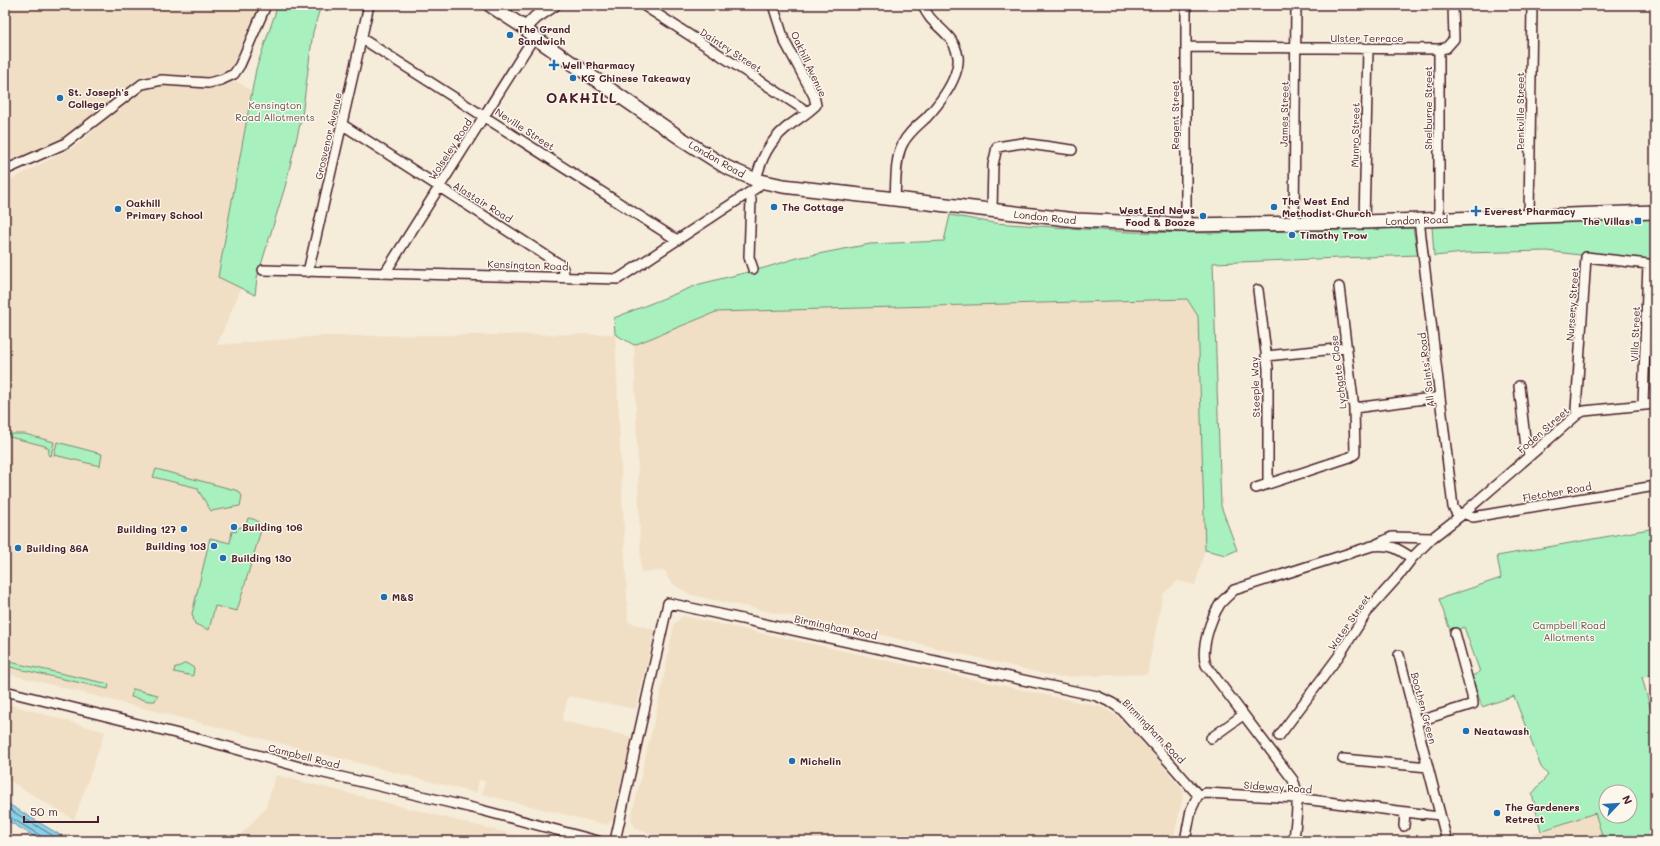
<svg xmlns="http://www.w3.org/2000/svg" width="1660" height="846" viewBox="0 0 1660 846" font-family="Mali,sans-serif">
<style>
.built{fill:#f0dfc5}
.green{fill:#a8f0be;stroke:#798874;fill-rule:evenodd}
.water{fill:#88d2e9;stroke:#6f8a9d}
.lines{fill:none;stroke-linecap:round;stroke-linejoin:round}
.shore{stroke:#636777;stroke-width:1}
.pedestrian-casing{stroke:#4a1f2b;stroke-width:10}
.minor-casing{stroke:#4a1f2b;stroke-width:12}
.tertiary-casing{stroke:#4a1f2b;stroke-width:15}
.secondary-casing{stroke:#4a1f2b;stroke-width:16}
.pedestrian{stroke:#fbf7ec;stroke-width:7}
.minor{stroke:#fbf7ec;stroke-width:9}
.tertiary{stroke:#fbf7ec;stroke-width:12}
.secondary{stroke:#fbf7ec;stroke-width:13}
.poi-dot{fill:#1f6fb2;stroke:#fbf7ec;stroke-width:1.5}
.labels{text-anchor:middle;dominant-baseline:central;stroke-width:3;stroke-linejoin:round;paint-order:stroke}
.poi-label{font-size:10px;font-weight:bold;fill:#4a1f2b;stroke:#fbf7ec;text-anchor:start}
.street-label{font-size:10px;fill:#4a1f2b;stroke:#fbf7ec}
.park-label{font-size:10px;fill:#625350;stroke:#fbf7ec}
.district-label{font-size:14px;font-weight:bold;letter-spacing:1px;fill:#4a1f2b;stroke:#fbf7ec}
</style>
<rect width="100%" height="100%" fill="#f6ecda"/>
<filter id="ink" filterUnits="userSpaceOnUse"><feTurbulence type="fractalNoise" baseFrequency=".025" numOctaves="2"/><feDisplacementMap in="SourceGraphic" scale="8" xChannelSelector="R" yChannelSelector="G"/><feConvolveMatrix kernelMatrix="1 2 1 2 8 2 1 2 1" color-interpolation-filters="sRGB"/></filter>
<g filter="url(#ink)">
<!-- built -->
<path class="built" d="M5,5h254l-28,64 -25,9 -41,-4 -24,2 -49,42 -28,20 -59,25z
M236,81l16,10 -34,186 23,11 -24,57 105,-9 293,-2 13,288 27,8 -19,79 -68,-13 -6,25 70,16 -18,81 -7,7 -125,-31 3,-13 -6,-1 -3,13 -471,-120v-490l72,-38 63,-56 18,-4 53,3z
M1187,299l11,17 7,234 -10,35 -17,-4 -15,13 -16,80 -90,3 -178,-43 -156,-32 -31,-7 -15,-8 -9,-8 -2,-8 -25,1 -7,-227 82,-33z
M683,616l418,91 16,9 30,31 37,44 -11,50h-500l-37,-12 -5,-10 30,-128 13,-67z
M5,703l100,29 -31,88 -69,-42z
M276,775l223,56 42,10h-306l30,-32z
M1595,813l9,28h-93z"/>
<!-- green -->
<path class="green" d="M278,5h43l-8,27 -11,84 -17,71 -28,91 -2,17 -37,-18 38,-208z
M950,215l44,8 135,9 82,1 202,-5 5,27 -205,8 8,243 16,44 -11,5 -21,-5 -7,-234 -11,-17 -471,13 -82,33 -19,-11 -1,-16 86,-34 64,-16 33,-10 73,-14 74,-3z
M1655,219v45l-108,-13 -83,2 -30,3 -2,-30z
M1655,283v107h-6z
M6,434h19l29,8 -3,14 -3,-1 1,-6 -4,-3 -39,-10z
M57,442l45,12 -2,12 -46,-11z
M156,469l83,22 3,5 -2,10 -29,5 -13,-21v-2l-45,-11z
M248,518c7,1 13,3 13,12l-24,81 -22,-5 -6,24 -14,-6 -3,-10 18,-76 20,5 2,-12 4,1 1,-4 9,-2z
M1655,528v147l-13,2 13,49v115h-51l-9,-28 -54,18 -9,-37 16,-19 -7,-8 -27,-71 -32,11 -10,-31 8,-4 -16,-45 -13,6 -12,-34 62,-21 -4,-22zM1606,792h24v24h-24z
M5,661l104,23 -1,5 -94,-21 -9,-3z
M186,663l8,5 -1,8 -19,-4 1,-5h3z
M133,689l25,6 -3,6h-6l-18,-4z"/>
<!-- water -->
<path class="water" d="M5,802l65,39h-28l-37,-22z"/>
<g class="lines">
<!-- shore -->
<path class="shore" d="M5,807l57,34
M5,816h3l33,20 2,5"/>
<defs>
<path id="pedestrian" d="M1422,814l18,2"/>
<path id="minor" d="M643,5l165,107
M361,38l316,202
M1186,47l253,2
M343,125l213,137c7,4 8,7 8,15
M5,170l59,-26 78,-60 20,-4 46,3 13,-3 13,-6 6,-9 26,-60
M756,180c5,-21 13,-38 30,-52 10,-8 21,-14 30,-23l-2,-9 -30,-56 -11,-35
M748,193l3,6 -2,58 4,12
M895,200c1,-16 0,-41 7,-55 5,-11 15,-19 24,-27 12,-13 23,-27 29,-43 2,-6 4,-12 3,-18 -4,-26 -28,-30 -35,-52
M992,211l1,-46 4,-18 25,-4 50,7
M1529,216l3,-211
M1439,219v-170l7,-1 8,-9 -1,-34
M1419,220l34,287 6,10
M1364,222l4,-173
M1294,224l2,-219
M1186,225v-220
M263,270l355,9 138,-91 7,-7
M308,272l61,-267
M385,273l149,-236
M1258,290l10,78v116
M1266,356l80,-8
M1519,386l7,61 4,9
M1354,408l86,-11
M1578,414l-2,-4 10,-153 62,7 -5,140
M1256,488l94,-31 5,-3 -1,-46 -15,-121
M1463,513l10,4 182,-31
M1377,544l15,-7 40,1
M1399,655l48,186
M5,691l202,50 100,28 174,41 117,31
M1416,722l57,-18 -1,-8 -17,-63
M1279,736l59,-79 31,-48 27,-30 16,-21 20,-20 27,-21 119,-103 6,-3 71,-7
M1211,738l32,-23
M1343,759l85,8
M1404,826l1,-14
M615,841l53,-238 429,93 15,7 9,6 49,54 28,32
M1185,841l6,-31 7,-15 8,-2 90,5 126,16
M1294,841c1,-18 7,-44 -1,-61l-87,-115c-6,-16 5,-47 14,-61 4,-5 9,-9 14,-14l138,-44c19,-2 25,2 40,12"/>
<path id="tertiary" d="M525,28l11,-11 18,-12"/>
<path id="secondary" d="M490,5l35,23 9,9 148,102 44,28 30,13 27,6 293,34 110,5 178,-3 291,-10"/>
</defs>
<!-- pedestrian casing -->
<use href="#pedestrian" class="pedestrian-casing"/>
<!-- minor casing -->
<use href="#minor" class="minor-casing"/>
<!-- tertiary casing -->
<use href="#tertiary" class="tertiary-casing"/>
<!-- secondary casing -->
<use href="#secondary" class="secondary-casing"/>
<!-- pedestrian -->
<use href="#pedestrian" class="pedestrian"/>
<!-- minor -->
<use href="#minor" class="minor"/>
<!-- tertiary -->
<use href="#tertiary" class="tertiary"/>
<!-- secondary -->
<use href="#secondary" class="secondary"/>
</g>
</g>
<!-- markers -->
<g class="poi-dot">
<circle cx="510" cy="35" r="4"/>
<path d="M552 59h4v4h4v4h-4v4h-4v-4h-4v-4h4z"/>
<circle cx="573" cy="78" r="4"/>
<circle cx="60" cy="98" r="4"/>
<circle cx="774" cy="207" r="4"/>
<circle cx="1274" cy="207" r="4"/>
<circle cx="118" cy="209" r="4"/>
<path d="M1474 205h4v4h4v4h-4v4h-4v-4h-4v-4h4z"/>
<circle cx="1203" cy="216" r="4"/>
<rect x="1634" y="217" width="8" height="8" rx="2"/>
<circle cx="1292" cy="235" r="4"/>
<circle cx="234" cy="527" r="4"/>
<circle cx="184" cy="529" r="4"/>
<circle cx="214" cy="546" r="4"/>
<circle cx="18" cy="548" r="4"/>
<circle cx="223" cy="558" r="4"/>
<circle cx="384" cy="597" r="4"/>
<circle cx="1466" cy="731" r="4"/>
<circle cx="792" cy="761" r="4"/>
<circle cx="1497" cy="813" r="4"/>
</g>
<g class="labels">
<!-- poi labels -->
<g class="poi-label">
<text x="518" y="29">The Grand<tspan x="518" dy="12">Sandwich</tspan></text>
<text x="562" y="65">Well Pharmacy</text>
<text x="581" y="78">KG Chinese Takeaway</text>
<text x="68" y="92">St. Joseph's<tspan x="68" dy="12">College</tspan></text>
<text x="1282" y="201">The West End<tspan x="1282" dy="12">Methodist Church</tspan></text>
<text x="126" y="203">Oakhill<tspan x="126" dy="12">Primary School</tspan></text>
<text x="782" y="207">The Cottage</text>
<text x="1195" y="210" text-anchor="end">West End News<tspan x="1195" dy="12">Food &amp; Booze</tspan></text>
<text x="1484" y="211">Everest Pharmacy</text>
<text x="1630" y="221" text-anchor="end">The Villas</text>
<text x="1300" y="235">Timothy Trow</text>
<text x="242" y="527">Building 106</text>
<text x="176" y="529" text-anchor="end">Building 127</text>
<text x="206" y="546" text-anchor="end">Building 103</text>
<text x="26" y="548">Building 86A</text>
<text x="231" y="558">Building 130</text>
<text x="392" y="597">M&amp;S</text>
<text x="1474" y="731">Neatawash</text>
<text x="800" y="761">Michelin</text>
<text x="1505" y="807">The Gardeners<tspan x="1505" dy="12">Retreat</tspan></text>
</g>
<!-- street labels -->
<g class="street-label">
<text x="1367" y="38">Ulster Terrace</text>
<text transform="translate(731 50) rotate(33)">Daintry Street</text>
<text transform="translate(809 64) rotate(65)">Oakhill Avenue</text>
<text transform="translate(1428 108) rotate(-90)">Shelburne Street</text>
<text transform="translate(1520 111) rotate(-90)">Penkville Street</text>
<text transform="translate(1284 114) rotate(-89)">James Street</text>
<text transform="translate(1175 115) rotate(-90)">Regent Street</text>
<text transform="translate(525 129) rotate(33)">Neville Street</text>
<text transform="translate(1355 135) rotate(-89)">Munro Street</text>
<text transform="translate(328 136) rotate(-77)">Grosvenor Avenue</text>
<text transform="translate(450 149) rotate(-57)">Wolseley Road</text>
<text transform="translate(717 159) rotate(30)">London Road</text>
<text transform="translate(483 202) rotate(32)">Alastair Road</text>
<text transform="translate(1045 217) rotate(6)">London Road</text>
<text transform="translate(1417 220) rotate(-2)">London Road</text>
<text transform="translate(528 265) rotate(2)">Kensington Road</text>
<text transform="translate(1572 304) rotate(-86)">Nursery Street</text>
<text transform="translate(1635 334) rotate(-88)">Villa Street</text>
<text transform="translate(1426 370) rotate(-97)">All Saints' Road</text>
<text transform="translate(1338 372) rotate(-97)">Lychgate Close</text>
<text transform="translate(1255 387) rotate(-92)">Steeple Way</text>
<text transform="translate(1543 430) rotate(-41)">Foden Street</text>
<text transform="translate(1557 492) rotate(-10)">Fletcher Road</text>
<text transform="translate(1349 622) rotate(-55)">Water Street</text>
<text transform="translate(836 627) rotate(12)">Birmingham Road</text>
<text transform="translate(1424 708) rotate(75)">Boothen Green</text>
<text transform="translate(1154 731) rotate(46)">Birmingham Road</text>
<text transform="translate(304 756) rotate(14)">Campbell Road</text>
<text transform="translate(1278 787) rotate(4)">Sideway Road</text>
</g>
<!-- park labels -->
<g class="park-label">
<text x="275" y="105">Kensington<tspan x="275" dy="12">Road Allotments</tspan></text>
<text x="1569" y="625">Campbell Road<tspan x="1569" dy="12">Allotments</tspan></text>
</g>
<!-- district labels -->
<g class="district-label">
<text x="582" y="97">OAKHILL</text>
</g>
</g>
<!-- margin -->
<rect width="1660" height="846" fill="none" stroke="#fbf7ec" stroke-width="20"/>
<rect x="10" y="10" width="1640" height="826" fill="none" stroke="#4a1f2b" stroke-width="1.5" filter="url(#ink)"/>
<!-- north arrow -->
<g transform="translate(1618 804) rotate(65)"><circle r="19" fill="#fbf7ec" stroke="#b4a19f"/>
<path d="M0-3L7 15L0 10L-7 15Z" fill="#1f6fb2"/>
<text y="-6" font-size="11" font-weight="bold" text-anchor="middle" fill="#4a1f2b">N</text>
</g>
<!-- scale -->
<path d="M24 816v6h74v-6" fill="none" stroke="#4a1f2b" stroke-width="2"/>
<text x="30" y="816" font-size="12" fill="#4a1f2b" stroke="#fbf7ec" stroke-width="3" paint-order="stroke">50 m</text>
</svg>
